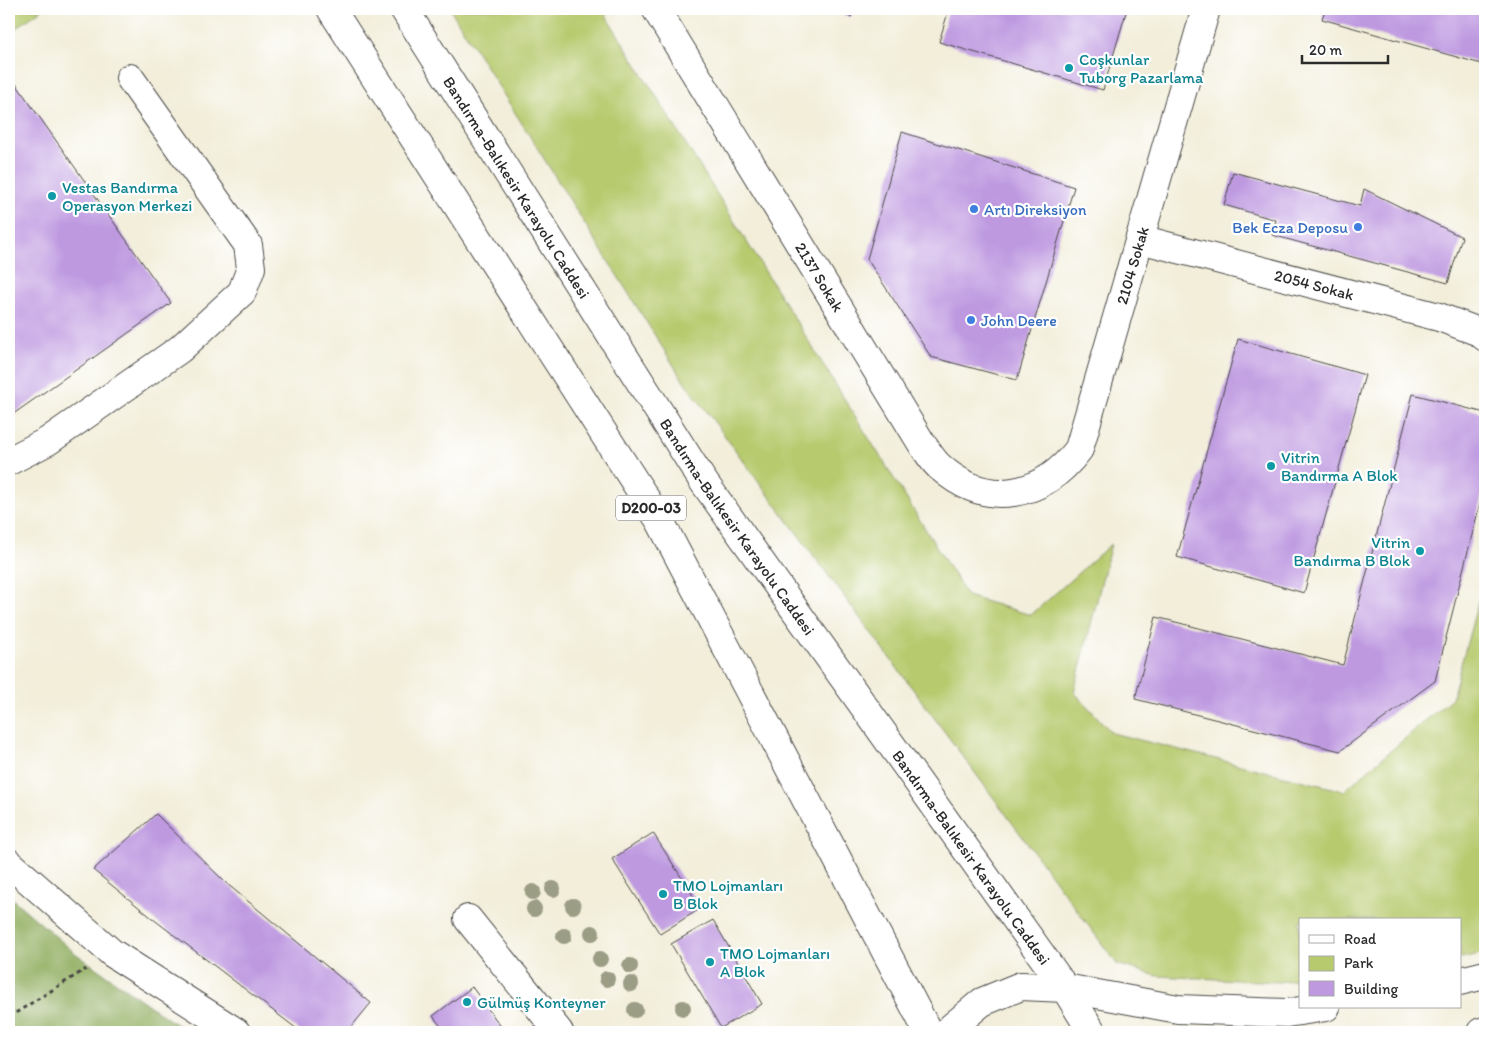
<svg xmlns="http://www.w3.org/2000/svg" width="1494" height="1041" viewBox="0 0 1494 1041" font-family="Itim,sans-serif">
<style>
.green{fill:#b7ca6e;stroke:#717a4c}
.forest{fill:#91ae61;stroke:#5e6c46}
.building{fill:#be99e0}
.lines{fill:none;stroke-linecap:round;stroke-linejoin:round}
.minor-casing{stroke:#494845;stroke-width:30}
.highway-casing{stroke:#494845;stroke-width:30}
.path{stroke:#494845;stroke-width:3;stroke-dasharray:4 4;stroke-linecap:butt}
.minor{stroke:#fff;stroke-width:28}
.highway{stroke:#fff;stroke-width:28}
.tree{fill:#9c9d85}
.culture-dot{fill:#0f9aa8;stroke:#fff;stroke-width:2}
.shop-dot{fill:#3f7fe0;stroke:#fff;stroke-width:2}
.labels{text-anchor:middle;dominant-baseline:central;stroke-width:4.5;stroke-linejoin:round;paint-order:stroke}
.shield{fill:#fff;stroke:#6b6b6b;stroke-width:1}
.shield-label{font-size:15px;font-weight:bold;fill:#2b2b2b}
.culture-label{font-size:16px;fill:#0d838f;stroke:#fff;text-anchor:start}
.street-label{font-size:16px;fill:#2b2b2b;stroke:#fff}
.shop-label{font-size:16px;fill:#366cbe;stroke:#fff;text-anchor:start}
</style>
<rect width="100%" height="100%" fill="#fff"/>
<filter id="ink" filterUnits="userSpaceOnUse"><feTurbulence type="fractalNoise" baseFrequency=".02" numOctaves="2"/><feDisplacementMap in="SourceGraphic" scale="10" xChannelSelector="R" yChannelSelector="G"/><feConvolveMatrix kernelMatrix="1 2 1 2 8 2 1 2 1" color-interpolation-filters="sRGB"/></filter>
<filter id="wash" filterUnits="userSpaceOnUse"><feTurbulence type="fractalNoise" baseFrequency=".0096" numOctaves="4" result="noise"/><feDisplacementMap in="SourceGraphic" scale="20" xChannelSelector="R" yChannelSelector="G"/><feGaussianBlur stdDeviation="1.12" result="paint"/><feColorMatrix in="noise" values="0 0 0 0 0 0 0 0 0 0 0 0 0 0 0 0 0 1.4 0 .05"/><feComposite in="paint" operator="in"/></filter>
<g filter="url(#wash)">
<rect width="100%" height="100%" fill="#f2eeda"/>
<!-- green -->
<path class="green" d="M9,9h34l-34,24z
M450,9h152l365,587 64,19 80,-71 -37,148 38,41 232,58 108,-93 33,-122v375l-8,4 -17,3v-38h-160v59l-21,3 -122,-6 -40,-12 -436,-587z"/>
<!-- forest -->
<path class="forest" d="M9,896l66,57 112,79h-178z"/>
<g id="blocks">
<!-- building -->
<path class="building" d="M825,9h28l-2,8z
M949,9h178l-24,81 -164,-48z
M1325,9h160v56l-163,-46z
M16,84l155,219 -162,114v-328z
M902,132l172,55 -57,193 -86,-23 -64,-98z
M1233,172l127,34 4,-17 98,48 -14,46 -176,-48 4,-15 -52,-15z
M1238,339l127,36 -61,218 -127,-36z
M1413,394l72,19v71l-50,197 -95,70 -205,-52 21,-82 187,48z
M156,814l70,69 145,120 -24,29h-46l-144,-110 -64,-52z
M653,833l48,75 -41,26 -48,-75z
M713,920l49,84 -41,24 -50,-84z
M472,987l33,45h-60l-12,-16z"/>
</g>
</g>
<g filter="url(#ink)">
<use href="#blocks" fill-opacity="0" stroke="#494845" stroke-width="1"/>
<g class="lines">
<defs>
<g id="minor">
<path id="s1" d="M656,9l266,435c6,8 11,18 19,24 47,41 102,29 138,-19l127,-440"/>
<path id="s2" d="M1140,239l299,78 40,15 6,5"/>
<path d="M9,461l39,-20 132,-92 62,-57 9,-24 -3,-23 -118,-167"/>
<path d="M9,863l103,90 124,79"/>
<path d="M468,919l91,113"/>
<path d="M1460,981l25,-6"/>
<path d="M1065,988l113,21 109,4 39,-6"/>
<path d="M1481,1032l4,-1"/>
</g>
<g id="highway">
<path d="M331,9l329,512 268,511"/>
<path id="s3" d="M404,9l299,472 362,507 27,44"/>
<path d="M946,1032l36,-30 39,-16 44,2"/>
</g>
</defs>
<!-- minor casing -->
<use href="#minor" class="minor-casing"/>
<!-- highway casing -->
<use href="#highway" class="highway-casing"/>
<!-- path -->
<path class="path" d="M9,1017l77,-48"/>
<!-- minor -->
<use href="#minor" class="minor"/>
<!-- highway -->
<use href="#highway" class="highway"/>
</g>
<!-- trees -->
<g class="tree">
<circle cx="553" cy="889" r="8"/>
<circle cx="533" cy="892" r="8"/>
<circle cx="573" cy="906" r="8"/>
<circle cx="534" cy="909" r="8"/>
<circle cx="592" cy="933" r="8"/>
<circle cx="564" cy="936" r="8"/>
<circle cx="600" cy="959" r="8"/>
<circle cx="630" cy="966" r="8"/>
<circle cx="607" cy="979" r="8"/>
<circle cx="631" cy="984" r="8"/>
<circle cx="683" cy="1008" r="8"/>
<circle cx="635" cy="1010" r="8"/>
</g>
</g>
<!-- markers -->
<g class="culture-dot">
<circle cx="1069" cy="68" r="5"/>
<circle cx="52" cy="196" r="5"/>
<circle cx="1271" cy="466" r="5"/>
<circle cx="1420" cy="551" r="5"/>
<circle cx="663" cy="894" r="5"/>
<circle cx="710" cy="962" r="5"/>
<circle cx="467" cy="1002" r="5"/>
</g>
<g class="shop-dot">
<circle cx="974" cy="209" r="5"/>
<circle cx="1358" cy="227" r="5"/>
<circle cx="971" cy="320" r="5"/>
</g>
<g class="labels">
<!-- shield labels -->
<rect class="shield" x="616" y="495.5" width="70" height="25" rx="4"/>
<g class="shield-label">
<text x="651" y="508">D200-03</text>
</g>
<!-- culture labels -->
<g class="culture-label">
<text x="1079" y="59">Coşkunlar<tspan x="1079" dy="18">Tuborg Pazarlama</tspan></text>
<text x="62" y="187">Vestas Bandırma<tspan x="62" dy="18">Operasyon Merkezi</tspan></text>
<text x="1281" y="457">Vitrin<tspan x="1281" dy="18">Bandırma A Blok</tspan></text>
<text x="1410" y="542" text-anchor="end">Vitrin<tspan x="1410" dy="18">Bandırma B Blok</tspan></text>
<text x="673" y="885">TMO Lojmanları<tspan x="673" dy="18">B Blok</tspan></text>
<text x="720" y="953">TMO Lojmanları<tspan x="720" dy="18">A Blok</tspan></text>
<text x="477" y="1002">Gülmüş Konteyner</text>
</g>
<!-- street labels -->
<g class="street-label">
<text stroke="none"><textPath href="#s3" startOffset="211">Bandırma-Balıkesir Karayolu Caddesi</textPath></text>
<text stroke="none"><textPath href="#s1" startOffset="891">2104 Sokak</textPath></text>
<text stroke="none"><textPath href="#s1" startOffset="314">2137 Sokak</textPath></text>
<text stroke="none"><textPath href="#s2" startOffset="180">2054 Sokak</textPath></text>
<text stroke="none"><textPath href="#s3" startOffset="616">Bandırma-Balıkesir Karayolu Caddesi</textPath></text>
<text stroke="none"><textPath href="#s3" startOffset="1021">Bandırma-Balıkesir Karayolu Caddesi</textPath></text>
</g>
<!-- shop labels -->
<g class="shop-label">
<text x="984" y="209">Artı Direksiyon</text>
<text x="1348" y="227" text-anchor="end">Bek Ecza Deposu</text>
<text x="981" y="320">John Deere</text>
</g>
</g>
<!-- margin -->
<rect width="1494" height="1041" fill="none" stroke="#fff" stroke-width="30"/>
<!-- legend -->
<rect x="1299" y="918" width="162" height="90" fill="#ffffff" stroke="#aaaaaa"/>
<rect x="1309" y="935" width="25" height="8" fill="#ffffff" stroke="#aaaaaa"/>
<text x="1344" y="944" font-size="15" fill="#2b2b2b">Road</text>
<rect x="1309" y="956" width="25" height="15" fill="#b7ca6e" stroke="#aaaaaa"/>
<text x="1344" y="968" font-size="15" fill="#2b2b2b">Park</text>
<rect x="1309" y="981" width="25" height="15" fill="#be99e0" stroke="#aaaaaa"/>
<text x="1344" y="994" font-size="15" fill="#2b2b2b">Building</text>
<!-- scale -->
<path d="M1302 55v8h86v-8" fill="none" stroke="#2b2b2b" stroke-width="2.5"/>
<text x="1309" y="55" font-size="15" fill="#2b2b2b" stroke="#ffffff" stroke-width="4" paint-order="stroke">20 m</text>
</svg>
